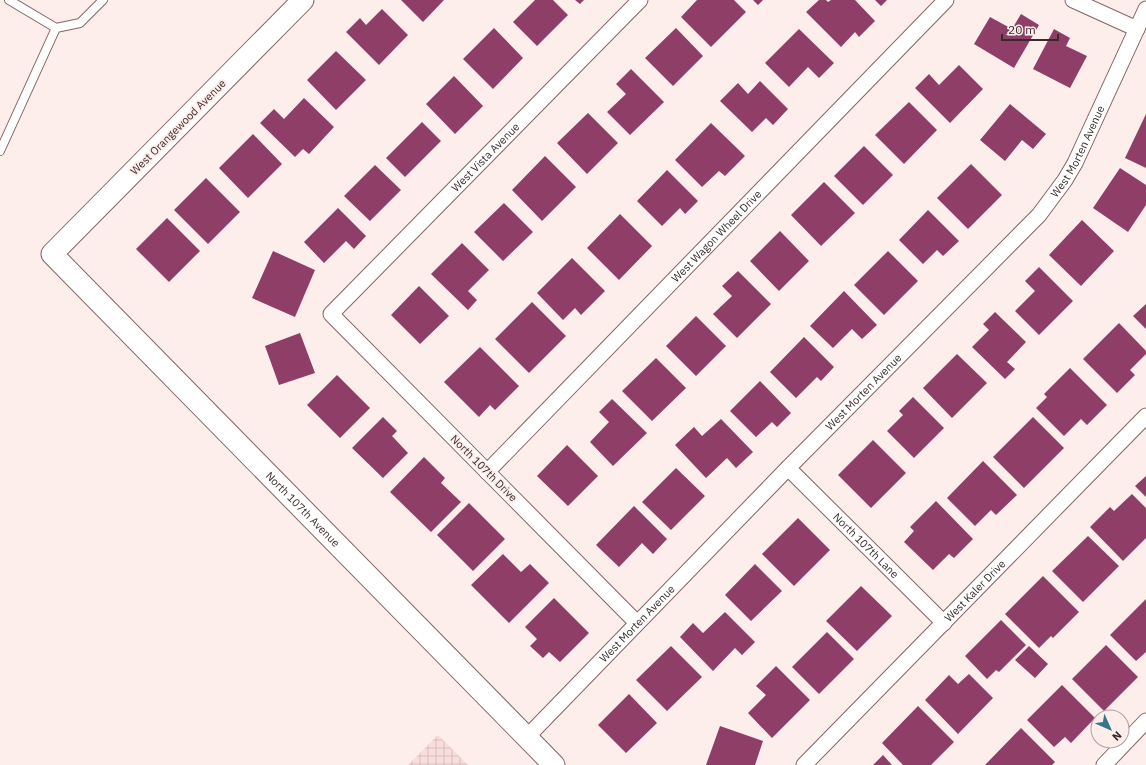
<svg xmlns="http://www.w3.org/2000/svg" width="1146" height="765" viewBox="0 0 1146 765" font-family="'IBM Plex Sans',sans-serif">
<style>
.industrial{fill:url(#industrial-grid)}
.building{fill:#8f3e67}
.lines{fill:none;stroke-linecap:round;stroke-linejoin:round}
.lane-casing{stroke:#856462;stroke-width:10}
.street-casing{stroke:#856462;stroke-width:17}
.secondary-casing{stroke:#856462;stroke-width:23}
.lane{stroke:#fff;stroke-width:8}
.street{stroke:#fff;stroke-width:15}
.secondary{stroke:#fff;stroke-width:21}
.labels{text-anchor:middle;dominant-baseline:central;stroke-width:4;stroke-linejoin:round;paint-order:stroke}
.street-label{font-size:11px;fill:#392a29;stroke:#fdeeec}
</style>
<defs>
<pattern id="industrial-grid" width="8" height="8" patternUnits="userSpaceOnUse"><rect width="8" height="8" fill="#f9dddb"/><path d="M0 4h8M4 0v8" fill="none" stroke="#d6bebc"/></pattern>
</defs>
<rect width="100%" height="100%" fill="#fdeeec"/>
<!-- industrial -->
<path class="industrial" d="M438,735l30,30h-60z"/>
<!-- building -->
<path class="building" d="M401,0h43l-21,22z
M535,0h18l15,15 -31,31 -24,-24z
M575,0h9l-4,4z
M697,0h37l12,12 -35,35 -30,-30z
M753,0h10l-5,5z
M819,0h7l2,2 3,-2h24l20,21 -16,16 -4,-5 -14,15 -35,-35z
M875,0h12l-6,6z
M382,9l26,26 -29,30 -33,-33 14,-14 6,7z
M1021,14l18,11 -25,43 -40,-24 16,-27 22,12z
M494,28l29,30 -30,31 -30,-30z
M676,28l27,28 -30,30 -28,-28z
M799,29l35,34 -15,15 -11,-11 -19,20 -24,-24z
M1054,29l16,9 -4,8 21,10 -17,32 -37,-19z
M336,51l30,29 -30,30 -29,-30z
M959,65l24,24 -33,34 -35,-35 14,-14 10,11z
M631,69l33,33 -34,33 -23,-23 19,-18 -10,-10z
M454,76l29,30 -28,28 -29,-30z
M760,81l28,28 -15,16 -7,-7 -14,14 -32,-31 18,-18 10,11z
M304,98l30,29 -25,27 -6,-5 -8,8 -35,-34 14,-14 10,10z
M909,102l28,28 -33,34 -29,-29z
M1010,104l36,30 -13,15 -11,-9 -17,21 -25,-21z
M588,113l30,30 -31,31 -30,-31z
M1146,114v54l-21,-10z
M422,122l19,19 -36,36 -19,-19z
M711,123l34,33 -20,20 -6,-5 -17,16 -27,-27z
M253,134l29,30 -34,34 -29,-30z
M864,146l29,29 -30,30 -29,-29z
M545,156l31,31 -34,34 -30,-31z
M971,164l31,31 -34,34 -31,-31z
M375,165l26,25 -31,31 -26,-25z
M1120,168l26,17v20l-18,27 -35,-24z
M667,170l31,31 -13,13 -5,-6 -18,18 -25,-25z
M206,178l34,34 -32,32 -34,-34z
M824,182l31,31 -34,33 -30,-31z
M504,203l29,29 -30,29 -29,-29z
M338,208l28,28 -12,13 -8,-8 -22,22 -20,-21z
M928,210l31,31 -16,15 -6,-6 -14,14 -24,-24z
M620,214l32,32 -33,34 -32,-32z
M167,218l33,33 -31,31 -33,-33z
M1082,220l32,31 -33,35 -32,-31z
M780,231l29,30 -30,30 -29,-30z
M462,243l27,27 -21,21 9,9 -9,10 -37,-36z
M273,251l42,19 -20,47 -43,-19z
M888,251l30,30 -34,34 -30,-30z
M572,258l33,33 -24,24 -6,-7 -12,12 -26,-27z
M1039,267l34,34 -34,34 -24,-24 20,-20 -10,-10z
M738,271l33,33 -34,34 -24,-24 19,-18 -10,-10z
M419,286l30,30 -29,28 -29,-29z
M844,291l33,34 -15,14 -10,-10 -19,19 -23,-22z
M532,302l34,34 -37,37 -34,-34z
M1146,304v25l-13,-13z
M995,312l31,30 -19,20 8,7 -10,10 -33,-32 17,-17 -6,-6z
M696,316l30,30 -30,30 -30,-30z
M1119,323l27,28v3l-16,16 5,5 -18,18 -34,-34z
M300,333l15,40 -36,12 -14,-39z
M804,337l30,30 -13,14 -4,-4 -21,21 -26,-26z
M480,347l39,39 -24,24 -5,-5 -11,12 -35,-35z
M957,354l30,29 -35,35 -29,-30z
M656,358l30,30 -34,33 -30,-30z
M1070,368l37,37 -20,20 -6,-6 -17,17 -28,-28 11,-11 -3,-3z
M337,375l33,33 -30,30 -33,-33z
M760,381l31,32 -14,14 -5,-5 -16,15 -26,-26z
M913,397l31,31 -30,30 -27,-27 16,-16 -4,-4z
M612,399l35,34 -34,33 -23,-24 19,-20 -10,-10z
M383,417l14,14 -5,5 16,17 -25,25 -31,-30z
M1033,417l31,31 -40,40 -31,-31z
M721,419l32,33 -17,16 -9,-10 -21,20 -31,-33 19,-18 8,9z
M873,440l33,33 -35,35 -33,-33z
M567,445l31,31 -30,30 -31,-30z
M424,457l21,21 -4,5 20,19 -30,30 -41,-40z
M983,461l34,34 -21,20 -5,-5 -16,16 -28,-28z
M676,468l29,28 -34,34 -29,-28z
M1146,476v21l-11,-11z
M1132,494l14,14v30l-23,23 -33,-34 20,-20 4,4z
M936,501l37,38 -19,19 -5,-4 -16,16 -29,-28 10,-11 -4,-4z
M469,503l36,36 -32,32 -36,-36z
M634,506l33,33 -14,15 -11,-11 -23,24 -23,-22z
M798,518l32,32 -36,36 -32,-32z
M1088,536l31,30 -36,36 -31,-31z
M503,554l18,18 9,-8 19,19 -40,40 -38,-38z
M755,564l27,27 -31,30 -26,-26z
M1043,576l36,36 -26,26 -2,-2 -12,12 -34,-34z
M861,586l31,30 -35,35 -31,-30z
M554,598l35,35 -29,29 -11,-10 -6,6 -13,-12 7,-7 -12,-12z
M1146,599v53l-10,9 -26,-26z
M725,612l30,30 -13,13 -7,-7 -22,23 -33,-34 13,-14 10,10z
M1001,620l25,25 -27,27 -3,-2 -9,9 -22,-23z
M827,632l27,27 -35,35 -27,-27z
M1106,645l32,32 -34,34 -32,-32z
M671,646l31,31 -35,34 -31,-31z
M1029,646l19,18 -13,14 -20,-18z
M776,666l34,34 -38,38 -24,-25 18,-18 -10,-9z
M969,674l24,24 -35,36 -33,-34 24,-25 9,9z
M1062,685l33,33 -24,25 -6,-6 -11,10 -27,-27z
M629,694l28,29 -31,30 -28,-28z
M918,706l36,36 -23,23h-28l-21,-22z
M720,726l43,15 -8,24h-49z
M1021,728l34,34 -3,3h-67z
M883,755l9,10h-19z"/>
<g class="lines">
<defs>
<path id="lane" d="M9,0l47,28 24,-5 23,-23
M0,151l56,-123"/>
<g id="street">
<path d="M1073,0l64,29"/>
<path id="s1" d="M788,468l156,155"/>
<path id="s2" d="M487,472l459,-472"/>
<path id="s3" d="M637,623l-306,-309 309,-314"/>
<path id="s4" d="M527,737l261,-269 251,-253 26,-35 10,-17 71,-154"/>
<path id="s5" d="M804,765l342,-349"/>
<path d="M1104,765l42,-44"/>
</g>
<g id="secondary">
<path id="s6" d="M303,0l-251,254 502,511"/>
</g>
</defs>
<!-- lane casing -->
<use href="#lane" class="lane-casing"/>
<!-- street casing -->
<use href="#street" class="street-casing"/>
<!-- secondary casing -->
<use href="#secondary" class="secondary-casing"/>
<!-- lane -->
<use href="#lane" class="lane"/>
<!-- street -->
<use href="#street" class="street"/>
<!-- secondary -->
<use href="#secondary" class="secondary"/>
</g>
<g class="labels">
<!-- street labels -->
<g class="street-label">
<text transform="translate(178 127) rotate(-45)">West Orangewood Avenue</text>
<text stroke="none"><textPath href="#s4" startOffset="806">West Morten Avenue</textPath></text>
<text stroke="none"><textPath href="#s3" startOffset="655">West Vista Avenue</textPath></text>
<text stroke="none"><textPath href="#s2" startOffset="329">West Wagon Wheel Drive</textPath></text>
<text stroke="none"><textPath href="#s4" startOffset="482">West Morten Avenue</textPath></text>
<text transform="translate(484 468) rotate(45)">North 107th Drive</text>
<text stroke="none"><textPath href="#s6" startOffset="715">North 107th Avenue</textPath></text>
<text stroke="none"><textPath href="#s1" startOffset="110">North 107th Lane</textPath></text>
<text stroke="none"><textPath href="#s5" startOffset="244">West Kaler Drive</textPath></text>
<text stroke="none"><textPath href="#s4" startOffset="158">West Morten Avenue</textPath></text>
</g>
</g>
<!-- north arrow -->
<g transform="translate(1110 729) rotate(135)"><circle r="19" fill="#fdeeec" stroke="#afa09e"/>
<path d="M0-3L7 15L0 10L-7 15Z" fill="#36768a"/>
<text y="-6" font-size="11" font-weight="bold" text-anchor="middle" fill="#392a29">N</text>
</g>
<!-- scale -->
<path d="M1002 34v6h56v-6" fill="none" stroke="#392a29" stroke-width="2"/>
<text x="1008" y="34" font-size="12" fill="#392a29" stroke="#fdeeec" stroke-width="3" paint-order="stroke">20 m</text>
</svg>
